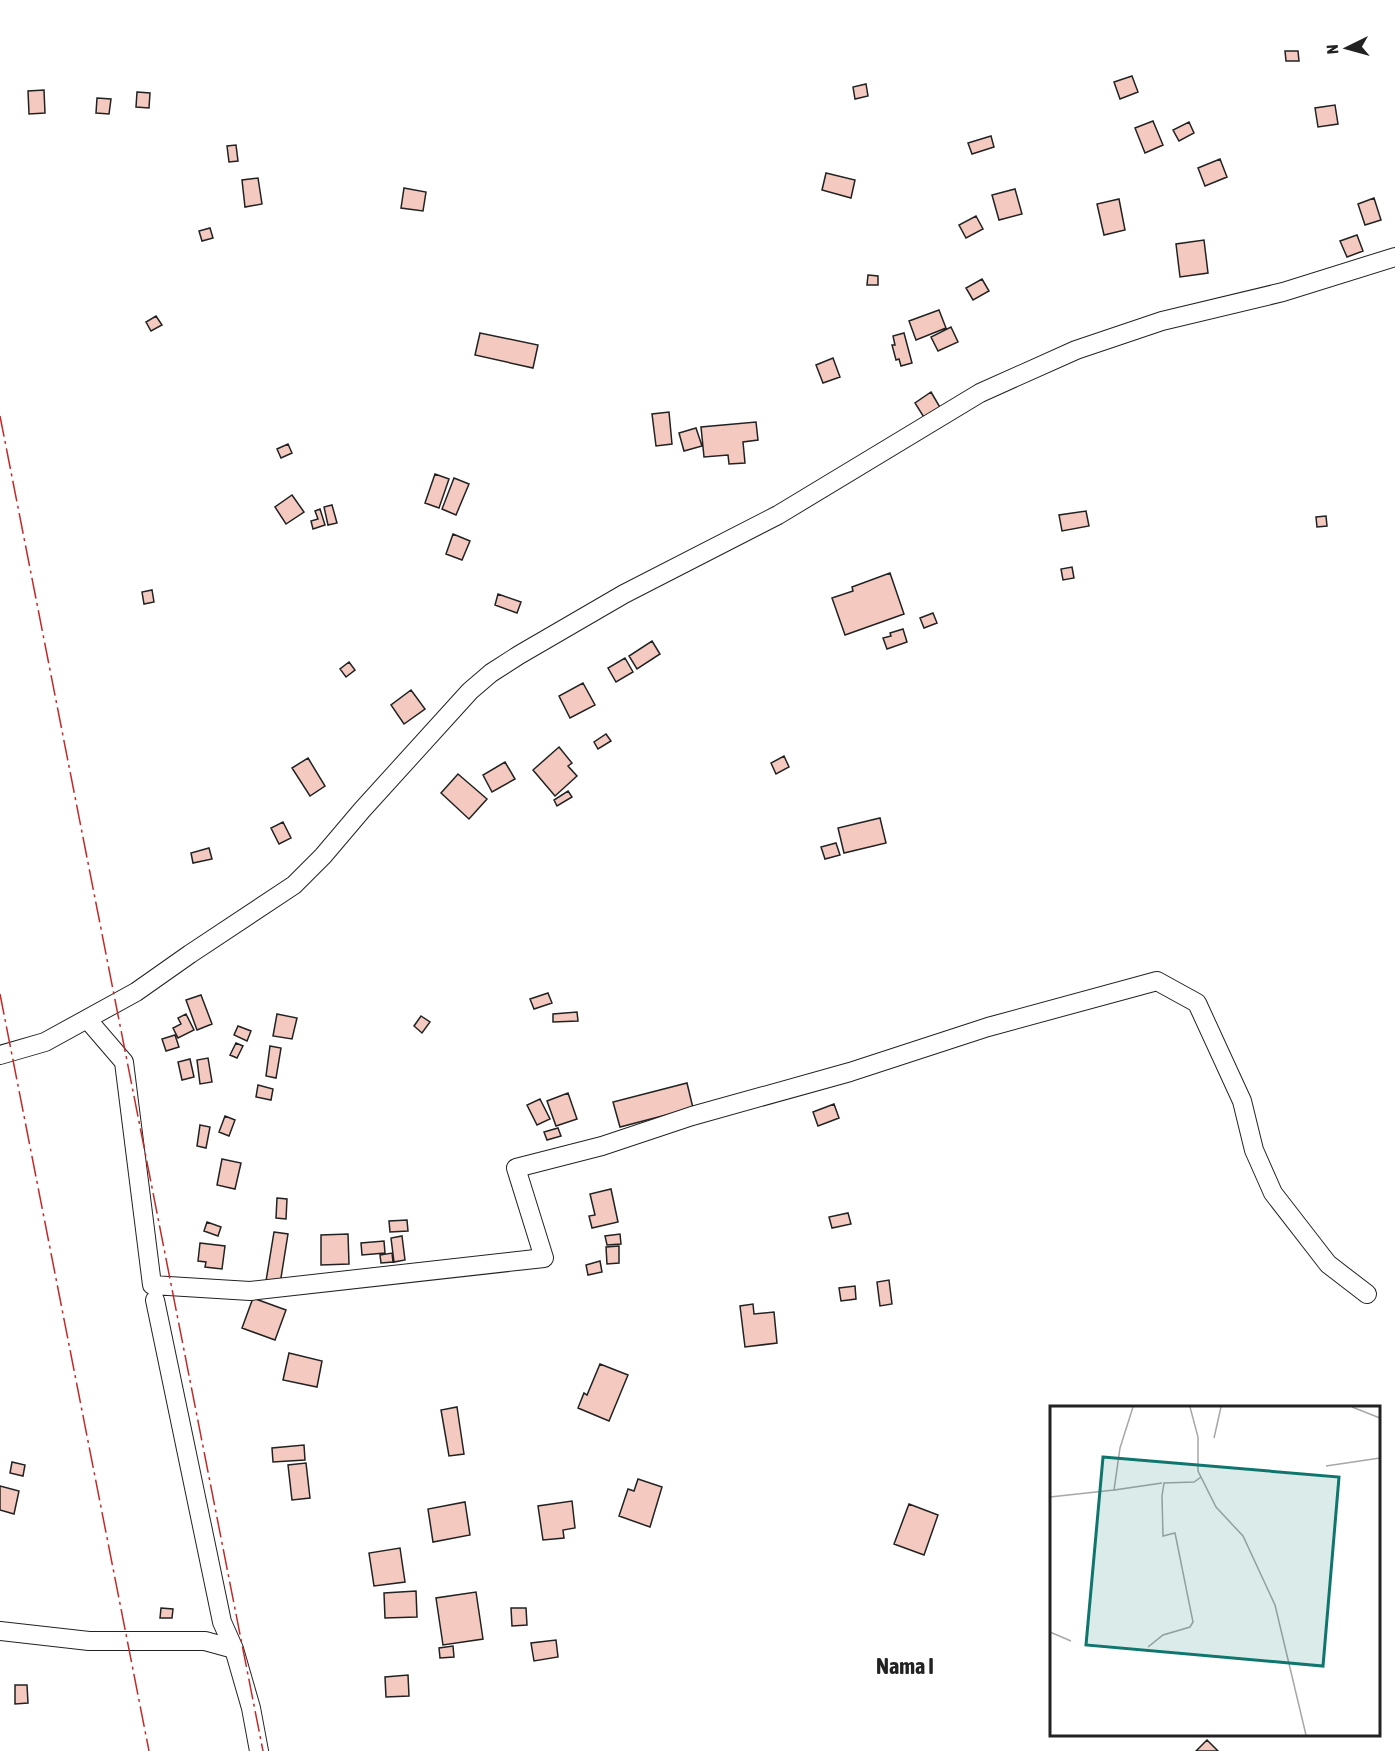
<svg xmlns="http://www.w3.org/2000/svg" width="1395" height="1751" viewBox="0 0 1395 1751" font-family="'Asap Condensed',sans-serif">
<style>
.building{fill:#f3c9c0;stroke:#222;stroke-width:1.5}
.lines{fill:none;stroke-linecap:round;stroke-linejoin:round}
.minor-casing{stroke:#222;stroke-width:20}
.minor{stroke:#fff;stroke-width:18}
.power{stroke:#c62828;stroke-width:1.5;stroke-dasharray:21 4.5 3 4.5;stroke-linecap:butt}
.labels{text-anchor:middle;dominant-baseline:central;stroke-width:4.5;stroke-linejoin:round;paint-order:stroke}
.quarter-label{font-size:22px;font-weight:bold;fill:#222;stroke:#fff}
.inset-road{fill:none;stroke:#a7a7a7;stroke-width:1.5}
.view{fill:#0f766e;fill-opacity:0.15;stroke:#0f766e;stroke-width:3}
.inset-edge{fill:none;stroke:#222;stroke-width:3}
</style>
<rect width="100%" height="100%" fill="#fff"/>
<!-- building -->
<path class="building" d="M1285,51h13l1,10h-13z
M1132,76l6,16 -18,7 -6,-17z
M866,84l2,12 -13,3 -2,-12z
M44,90l1,23 -16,1 -1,-23z
M137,92l13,1 -1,15 -13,-1z
M97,98l14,1 -2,15 -13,-1z
M1335,105l3,19 -20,3 -3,-19z
M1153,121l10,24 -18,8 -10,-25z
M1189,122l5,11 -15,8 -6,-11z
M991,136l3,11 -22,7 -4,-11z
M236,145l2,16 -9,1 -2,-16z
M1220,159l7,18 -22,9 -7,-18z
M826,173l29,7 -4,18 -29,-8z
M258,178l4,26 -17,3 -3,-27z
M404,188l22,4 -3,19 -22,-3z
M1015,189l7,25 -23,6 -7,-25z
M1374,198l7,22 -16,5 -7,-21z
M1119,199l6,31 -21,5 -7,-31z
M976,216l7,13 -17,9 -7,-13z
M210,228l3,10 -11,3 -3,-10z
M1357,235l6,16 -16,6 -7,-16z
M1204,240l4,33 -28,4 -4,-33z
M868,275l10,1v9h-11z
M982,279l7,12 -16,9 -7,-12z
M939,310l7,18 -30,12 -7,-19z
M156,316l6,9 -11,6 -5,-9z
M951,327l7,15 -20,9 -7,-14z
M480,333l58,12 -5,23 -58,-13z
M904,333l8,30 -11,3 -2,-7 -3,1 -4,-15h3l-2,-9z
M833,358l7,19 -17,6 -7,-18z
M931,392l10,17 -16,10 -10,-16z
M669,412l3,32 -16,2 -4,-32z
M756,422l2,18 -15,2 2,21 -16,1 -1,-9 -24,2 -3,-30z
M696,428l6,18 -18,5 -5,-18z
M288,444l4,9 -11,5 -4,-9z
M435,474l14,5 -10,29 -14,-5z
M454,478l15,6 -13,31 -14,-6z
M292,495l12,17 -18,12 -11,-17z
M332,505l5,18 -9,2 -4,-18z
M320,509l5,16 -12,4 -2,-8 7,-2 -3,-8z
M1086,511l3,15 -27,5 -3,-16z
M1326,516l1,10 -10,1 -1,-10z
M453,534l17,7 -8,19 -16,-6z
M1072,567l2,11 -11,2 -2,-11z
M890,573l14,41 -59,21 -13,-37 21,-7 -1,-4z
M152,590l2,12 -10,2 -2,-12z
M498,594l23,8 -4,11 -22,-8z
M933,613l4,10 -13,5 -4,-10z
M903,629l4,13 -20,7 -4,-11 8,-2 -1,-3z
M652,641l8,13 -23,15 -8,-13z
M625,658l8,14 -17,10 -8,-14z
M349,662l6,8 -9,7 -6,-8z
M583,683l12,22 -25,13 -11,-22z
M411,690l14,19 -21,15 -13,-19z
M606,734l5,7 -13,8 -4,-7z
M559,747l13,16 -4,3 9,10 -22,20 -22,-26z
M784,756l5,11 -13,7 -5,-11z
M308,758l17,28 -15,10 -18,-28z
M505,762l10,17 -23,13 -9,-17z
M458,774l29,25 -18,20 -28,-26z
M568,791l4,6 -15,9 -3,-6z
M880,818l6,25 -42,10 -6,-25z
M283,822l8,16 -12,6 -8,-16z
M836,843l4,12 -15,4 -4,-12z
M209,848l3,11 -19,4 -2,-10z
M548,993l4,10 -18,6 -4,-10z
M201,995l11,29 -15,6 -11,-30z
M577,1012l1,9 -25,1v-8z
M186,1014l8,16 -16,8 -5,-10 8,-4 -3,-6z
M277,1014l20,4 -5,21 -19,-3z
M421,1016l9,6 -8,11 -8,-7z
M238,1026l13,5 -4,10 -13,-6z
M175,1035l4,12 -13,4 -4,-12z
M236,1043l7,3 -6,12 -7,-3z
M270,1046l11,2 -5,30 -10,-2z
M208,1058l4,24 -12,2 -3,-24z
M190,1059l4,18 -12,3 -4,-18z
M687,1083l6,25 -73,19 -7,-25z
M258,1085l15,4 -2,11 -15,-3z
M568,1093l9,26 -21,7 -9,-25z
M540,1099l10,20 -13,6 -10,-20z
M834,1104l5,14 -21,8 -5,-14z
M225,1116l10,4 -6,16 -10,-4z
M200,1125l10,2 -4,21 -9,-2z
M558,1128l3,8 -14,4 -3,-8z
M222,1159l19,4 -6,26 -18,-4z
M611,1189l7,33 -26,6 -3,-12 6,-1 -5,-21z
M277,1198l10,1 -1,20 -10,-1z
M848,1213l3,11 -19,4 -3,-11z
M407,1220l1,11 -18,1 -1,-11z
M207,1222l14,5 -3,9 -14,-5z
M274,1232l14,2 -8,50 -14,-3z
M348,1234l1,30 -28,1v-30z
M620,1234l1,10 -14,1 -2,-9z
M402,1236l3,24 -11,2 -3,-24z
M384,1241l1,12 -23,2 -1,-12z
M200,1243l25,3 -3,23 -17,-2 1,-5 -8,-1z
M619,1246v17l-12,1 -1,-17z
M392,1253l1,9 -12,1 -1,-8z
M600,1261l2,11 -14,3 -2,-10z
M889,1280l3,24 -12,2 -3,-24z
M855,1286l1,13 -15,2 -2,-13z
M253,1298l33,12 -11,30 -33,-12z
M753,1304l1,10 20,-2 3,31 -32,4 -5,-41z
M289,1353l33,8 -5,26 -34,-7z
M600,1364l28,11 -19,46 -31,-13 6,-15 3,2z
M457,1407l7,47 -15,2 -8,-46z
M304,1445l1,15 -32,2 -1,-14z
M12,1462l13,3 -2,11 -13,-3z
M306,1463l4,35 -18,2 -4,-35z
M638,1479l24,8 -12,40 -31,-11 9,-27 6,2z
M0,1486l19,5 -5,23 -14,-4z
M572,1501l3,27 -12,2 1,8 -21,2 -5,-34z
M465,1502l5,33 -37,7 -5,-33z
M909,1504l29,11 -14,40 -30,-11z
M400,1548l5,34 -31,4 -5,-33z
M416,1591l1,26 -32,1 -1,-25z
M476,1592l7,47 -40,6 -7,-47z
M161,1608l12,1 -1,9h-12z
M511,1608h15l1,17 -15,1z
M556,1640l2,17 -24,4 -3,-18z
M453,1646l1,11 -14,1 -1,-10z
M408,1675l1,21 -23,1 -1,-20z
M15,1685h12l1,18 -13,1z
M1207,1740l11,11h-22z"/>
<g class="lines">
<defs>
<path id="minor" d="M87,1019l37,43 28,223 98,6 294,-33 -28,-90 86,-22 90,-30 158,-44 138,-45 169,-46 40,22 45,98 12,49 19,43 55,71 39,30
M0,1055l45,-13 91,-50 54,-38 104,-69 29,-29 39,-46 108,-119 21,-18 28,-18 105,-61 154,-79 202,-122 96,-43 86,-29 121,-29 112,-35
M0,1631l89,10h116l29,8 -12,-27 -67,-322
M234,1649l17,59 8,43"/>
</defs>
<!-- minor casing -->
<use href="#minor" class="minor-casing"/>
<!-- minor -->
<use href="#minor" class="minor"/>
<!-- power -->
<path class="power" d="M0,416l263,1335
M0,994l149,757"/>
</g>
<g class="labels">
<!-- quarter labels -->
<g class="quarter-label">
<text x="905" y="1666">Nama I</text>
</g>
</g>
<!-- overview -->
<g transform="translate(1050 1406)">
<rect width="330" height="330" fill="#fff"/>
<path class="inset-road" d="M83,1l-13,41 -6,42 48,-7M140,1l8,30v34l18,36 27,29 32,69 31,130M302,1l28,11M164,32l7,-31M276,60l54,-8M0,91l64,-7M0,226l21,9M98,241l15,-12 27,-8 3,-5 -18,-89 -12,3 -1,-40 2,-13 30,-1 7,-5"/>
<path class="view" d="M53,51l236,20 -16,189 -237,-21z"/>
<rect width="330" height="330" class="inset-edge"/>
</g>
<!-- north arrow -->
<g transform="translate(1347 48) rotate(265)" stroke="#ffffff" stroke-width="4.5" paint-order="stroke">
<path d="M0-4.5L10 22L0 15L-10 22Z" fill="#222222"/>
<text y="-9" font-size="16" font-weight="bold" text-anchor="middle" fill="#222222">N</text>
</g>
</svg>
